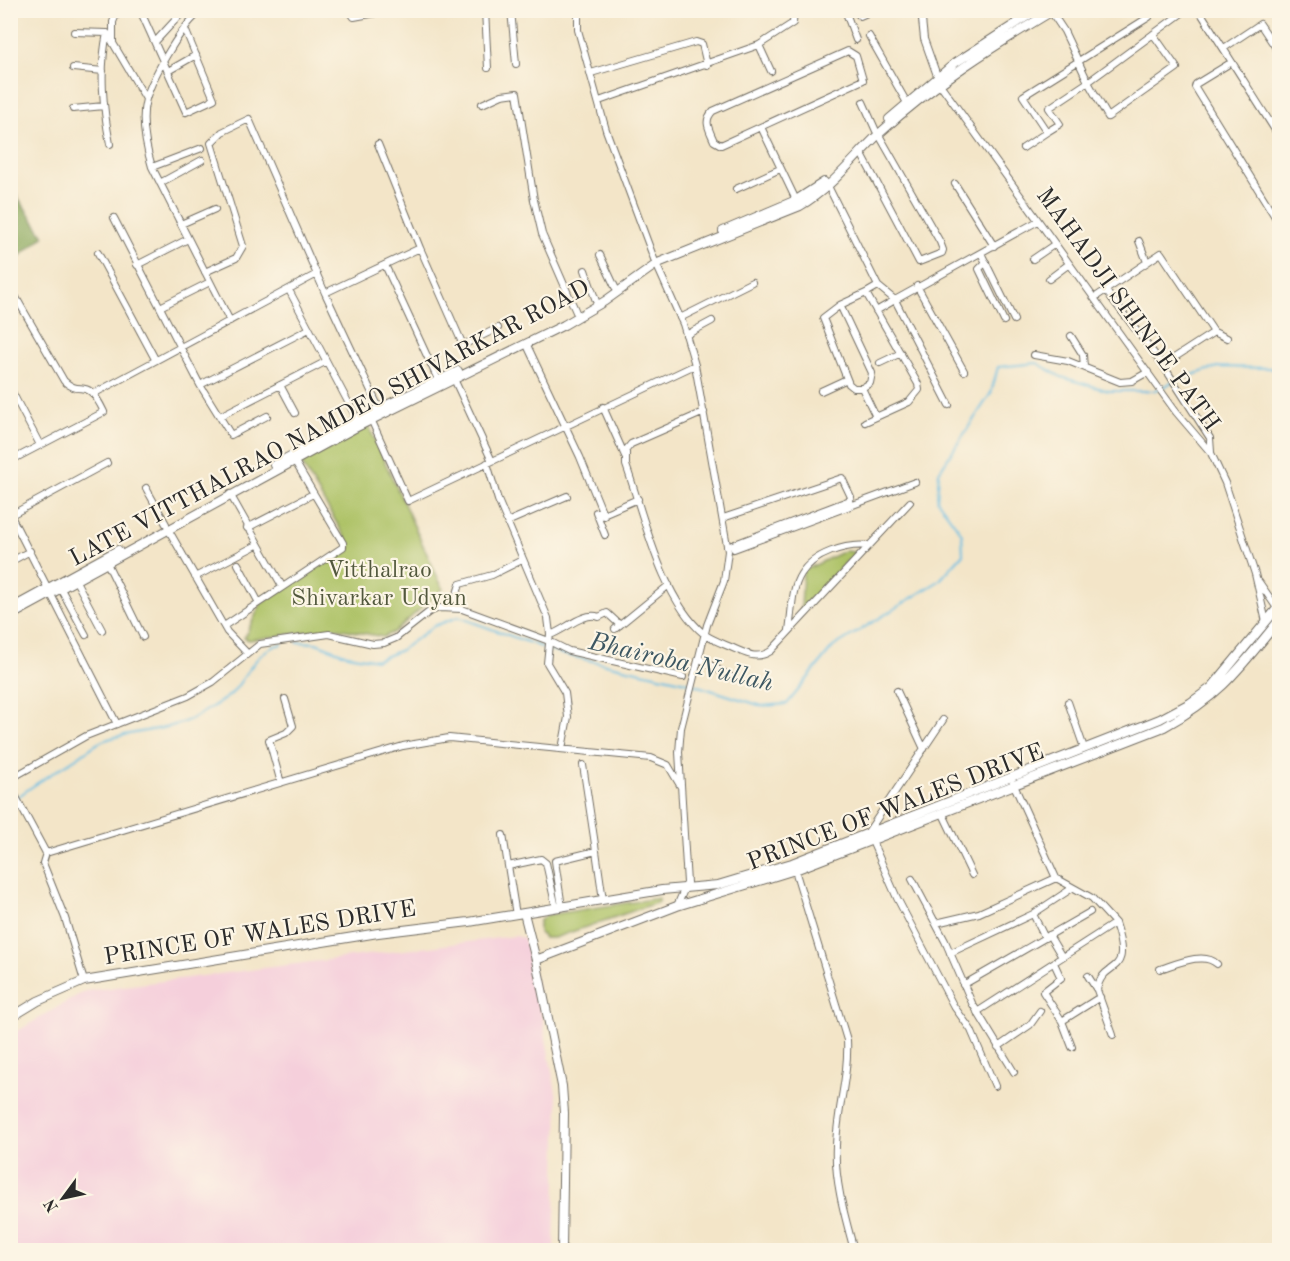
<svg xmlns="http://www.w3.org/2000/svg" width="1290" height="1261" viewBox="0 0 1290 1261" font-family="'Old Standard TT',serif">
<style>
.built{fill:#f5cfdb}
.green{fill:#adc266;stroke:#6c7648;stroke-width:1.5}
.forest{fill:#8aa85b;stroke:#5a6a43;stroke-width:1.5}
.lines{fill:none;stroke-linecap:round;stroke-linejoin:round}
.stream{stroke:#66bde3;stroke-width:2}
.street-casing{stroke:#716c62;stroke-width:8}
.secondary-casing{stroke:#716c62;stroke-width:10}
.street{stroke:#fff;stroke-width:6}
.secondary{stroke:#fff;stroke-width:8}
.labels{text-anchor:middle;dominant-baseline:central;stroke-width:4.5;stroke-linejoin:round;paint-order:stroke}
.street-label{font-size:24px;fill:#2b2b2b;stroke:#fcf5e5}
.park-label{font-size:24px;fill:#52583d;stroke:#fcf5e5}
.water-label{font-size:26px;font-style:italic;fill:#3d5762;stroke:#fcf5e5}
</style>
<rect width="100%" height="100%" fill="#fcf5e5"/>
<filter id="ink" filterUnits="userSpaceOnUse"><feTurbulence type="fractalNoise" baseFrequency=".0167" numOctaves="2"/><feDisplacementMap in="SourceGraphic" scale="12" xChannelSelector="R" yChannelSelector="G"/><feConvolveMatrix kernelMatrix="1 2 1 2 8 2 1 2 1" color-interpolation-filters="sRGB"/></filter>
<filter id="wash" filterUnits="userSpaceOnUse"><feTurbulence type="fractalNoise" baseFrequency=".008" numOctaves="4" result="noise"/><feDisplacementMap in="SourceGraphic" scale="24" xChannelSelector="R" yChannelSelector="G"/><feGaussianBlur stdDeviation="1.35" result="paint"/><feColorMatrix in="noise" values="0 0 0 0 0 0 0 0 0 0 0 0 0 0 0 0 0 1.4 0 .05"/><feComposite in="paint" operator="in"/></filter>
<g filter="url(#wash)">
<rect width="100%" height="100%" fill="#f3e5c8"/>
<!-- built -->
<path class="built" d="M515,936l9,2 12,46 22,120 -4,146h-543v-215l74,-44z"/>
<!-- green -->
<path class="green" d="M368,425l75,164 -49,43 -11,5 -47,-9 -87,12 -5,-2 18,-36 89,-55 -50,-84z
M844,551l12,1 -55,57 2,-38z
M659,898v4l-105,36h-10l-5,-6v-11l8,-6z"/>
<!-- forest -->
<path class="forest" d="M10,186l34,50 -33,27h-1z"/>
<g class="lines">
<!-- stream -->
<path class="stream" d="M297,642l19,1 31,12 30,5 24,-10 33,-24 24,-9 103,37 121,27 80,25 25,-2 46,-57 106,-66 24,-27 -1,-20 -25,-34 2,-28 52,-79 7,-26 39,-4 24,14 48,14h45l25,-12 39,-12 52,1 10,3
M10,803c22,-18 45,-31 68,-46 9,-6 18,-14 27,-17 32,-11 68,-8 97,-27 9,-6 22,-12 30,-20 16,-18 24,-44 50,-49"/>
</g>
</g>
<g filter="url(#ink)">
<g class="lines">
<defs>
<path id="street" d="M140,10l46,102 28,-13 -29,-70
M203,10c-20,12 -50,66 -57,89 -6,22 0,48 6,68l78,154
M349,10l5,7 38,-7
M485,10l3,58
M511,10l5,54
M578,10v20l28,100 48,129 29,65 12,41 33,186 -4,30 -17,44 -26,103 -2,24 8,131 -10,23
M845,10l11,30
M854,10l6,6 14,-6
M921,10l3,29 16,45 236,328 35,41 14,30 30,91 11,48
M1050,10l14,21 24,51 98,-72
M1199,10l81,128
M74,32l33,1
M869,36l38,67
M113,42v-20l5,-12
M155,42l24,-26 -3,-6
M759,45l12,26
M1224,48l36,-24 20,30
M848,51l8,5 7,24 -142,65 -7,-4c-5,-12 -11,-20 -1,-30z
M1232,62l-36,22 -1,3 85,138
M73,68l30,3
M168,71l28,-16
M591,73l105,-31 6,2 5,21
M599,101l160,-56 34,-22 1,-13
M863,102l13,29
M482,104l20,-9 15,-2 17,107 8,34 34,78
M73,109l31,-3
M761,127l35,73
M1047,132l13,-8 -11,-16 39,-26 20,35 69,-49 -24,-34
M110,144c-7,-37 -11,-73 -3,-111l39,66
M1023,148l24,-16 -24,-36 126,-79
M861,153l58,109 23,-9 1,-3 -3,-8 -61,-107
M152,167l50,-19
M160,183l42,-23
M955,184l39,62
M828,186l50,100 17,14 143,-79
M736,189l44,-20
M1271,210l9,-5
M114,218l86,167 31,50 36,-19
M181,224l34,-15
M1139,241l8,21
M420,248l43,97 35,-17
M98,253l57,106
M981,253l33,67
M600,255l15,32
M1033,259l22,-15
M986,262l-7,7 25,52
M137,265l51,-26
M385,265l55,119
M585,270l11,31
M205,272l31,-14 7,-12 -32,-103 11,-11 27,-13 76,174 95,-45 -42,-104
M1049,279l20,-15
M917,286l47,85
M10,287l54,94c18,17 22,-7 40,31l-94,49
M289,290l68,129
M1106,291l57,74 47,73 1,14
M325,293l54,115
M1094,298l67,-45 53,79 -51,33
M840,305l32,68 -2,10 -8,5h-8l-5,-4 -26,-66 17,-13 26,-12
M160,307l50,-25
M876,311l19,-11 54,105
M680,318l72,-36
M1214,332l13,6
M686,335l26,-14
M1071,336l12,19 1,12
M526,343l54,114 24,59
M1034,355l34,6 52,21 12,-1 16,-9
M880,363l21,-10
M454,379l38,82
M200,385l109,-56
M280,385l15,28
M10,388l30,57
M862,388l14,29
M821,391l26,-12
M95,393l222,-119
M603,407l22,49
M704,412l-73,32 -5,6v15c18,51 35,133 78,169 8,6 20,10 29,14 14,6 24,12 38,3l139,-149
M220,416l105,-54
M370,417l38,84 287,-136
M865,422l44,-20 10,-12 -1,-6 -52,-91 12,-7
M487,463l11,37 50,118 2,16 -3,29 18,30 3,24 -6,32
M146,488l20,36
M230,494l52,92
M601,510l-5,2 9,23
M10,514l107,210
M603,514l35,-15
M11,515l96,-52
M723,518l119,-40 9,19 -1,3 -123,47
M507,522l60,-26
M247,528l66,-34
M168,529l59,103 20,21
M734,549l181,-67
M10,562l20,-11
M107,563l36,74
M238,564l20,37
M195,577l62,-32
M76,581l26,49
M1259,582l20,29
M61,589l25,46
M453,607l7,-23 32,-9 30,-15
M224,626l119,-79v-4l-49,-83
M615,629l54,-44
M789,630c3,-17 2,-41 12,-56 12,-20 45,-31 68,-28
M550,635c15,-5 34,-24 49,-18l8,-4 13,12
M700,659l33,19
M897,691l27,58
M1068,702l16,46
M943,720l-75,112 29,66 56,107 18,25 24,56
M583,765l13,86
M10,779l76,-43 102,-40 25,-14 47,-38 69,-10 44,10 11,-1 12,-5 33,-26 10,-4 23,1 87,32 20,10 114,26
M281,783l-12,-43 17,-7 7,-7 -8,-27
M10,786l36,67 -3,10 22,55 19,63
M942,812l30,63
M503,835l13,80
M46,853l357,-107 46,-8 202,20 17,7 13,22
M508,866l33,-7 5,4 10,45
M795,870l52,170c2,36 -10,69 -11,106 -2,34 9,71 18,104
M912,879l33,62 27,62 42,69
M562,907l-7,-46 41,-10 7,49
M1033,914l12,24
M936,923l43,-10 77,-35
M1049,935l13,22
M950,953l83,-39 38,-25
M1054,963l7,15 -18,14 19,29
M1160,969c16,-5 44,-18 57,-5
M1088,976l9,14
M963,985l127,-73
M977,1012l138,-89 -23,-25 -36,-20 -43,-95
M1113,1035l-16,-45c6,-33 37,-10 18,-67
M998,1047l32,-22 10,-14
M1072,1047l-10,-26 38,-24"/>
<path id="secondary" d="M889,119l66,-56 82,-53
M723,231l73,-31 28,-18
M274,465l83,-46 101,-48
M10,609l108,-59
M10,616l343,-187 211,-104 41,-24 53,-38 142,-57c33,-19 54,-49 81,-74 52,-48 113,-86 173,-122
M524,913l12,47 26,126 2,27 -2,137
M536,960l141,-54 118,-36 369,-143c57,-31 76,-59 116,-108
M10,1018l28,-17 46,-20 294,-48 91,-11 193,-32 56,-5 74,-22 368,-144 30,-16 22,-16 68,-82"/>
</defs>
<!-- street casing -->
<use href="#street" class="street-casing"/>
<!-- secondary casing -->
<use href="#secondary" class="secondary-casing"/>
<!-- street -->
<use href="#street" class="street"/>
<!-- secondary -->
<use href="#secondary" class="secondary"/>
</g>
</g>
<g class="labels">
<!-- street labels -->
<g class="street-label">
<text transform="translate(1127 310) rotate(54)">MAHADJI SHINDE PATH</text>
<text transform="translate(330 424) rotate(-28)">LATE VITTHALRAO NAMDEO SHIVARKAR ROAD</text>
<text transform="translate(896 808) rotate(-21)">PRINCE OF WALES DRIVE</text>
<text transform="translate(260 934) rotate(-9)">PRINCE OF WALES DRIVE</text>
</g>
<!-- park labels -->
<g class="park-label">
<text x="379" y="571">Vitthalrao<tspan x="379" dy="28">Shivarkar Udyan</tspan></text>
</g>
<!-- water labels -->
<g class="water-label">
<text transform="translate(681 663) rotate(13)">Bhairoba Nullah</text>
</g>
</g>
<!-- margin -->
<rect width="1290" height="1261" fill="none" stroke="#fcf5e5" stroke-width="36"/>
<!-- north arrow -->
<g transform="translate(63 1198) rotate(237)" stroke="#fcf5e5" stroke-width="4.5" paint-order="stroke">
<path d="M0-4.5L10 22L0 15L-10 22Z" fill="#2b2b2b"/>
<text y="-9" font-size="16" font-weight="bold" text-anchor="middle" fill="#2b2b2b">N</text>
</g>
</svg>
